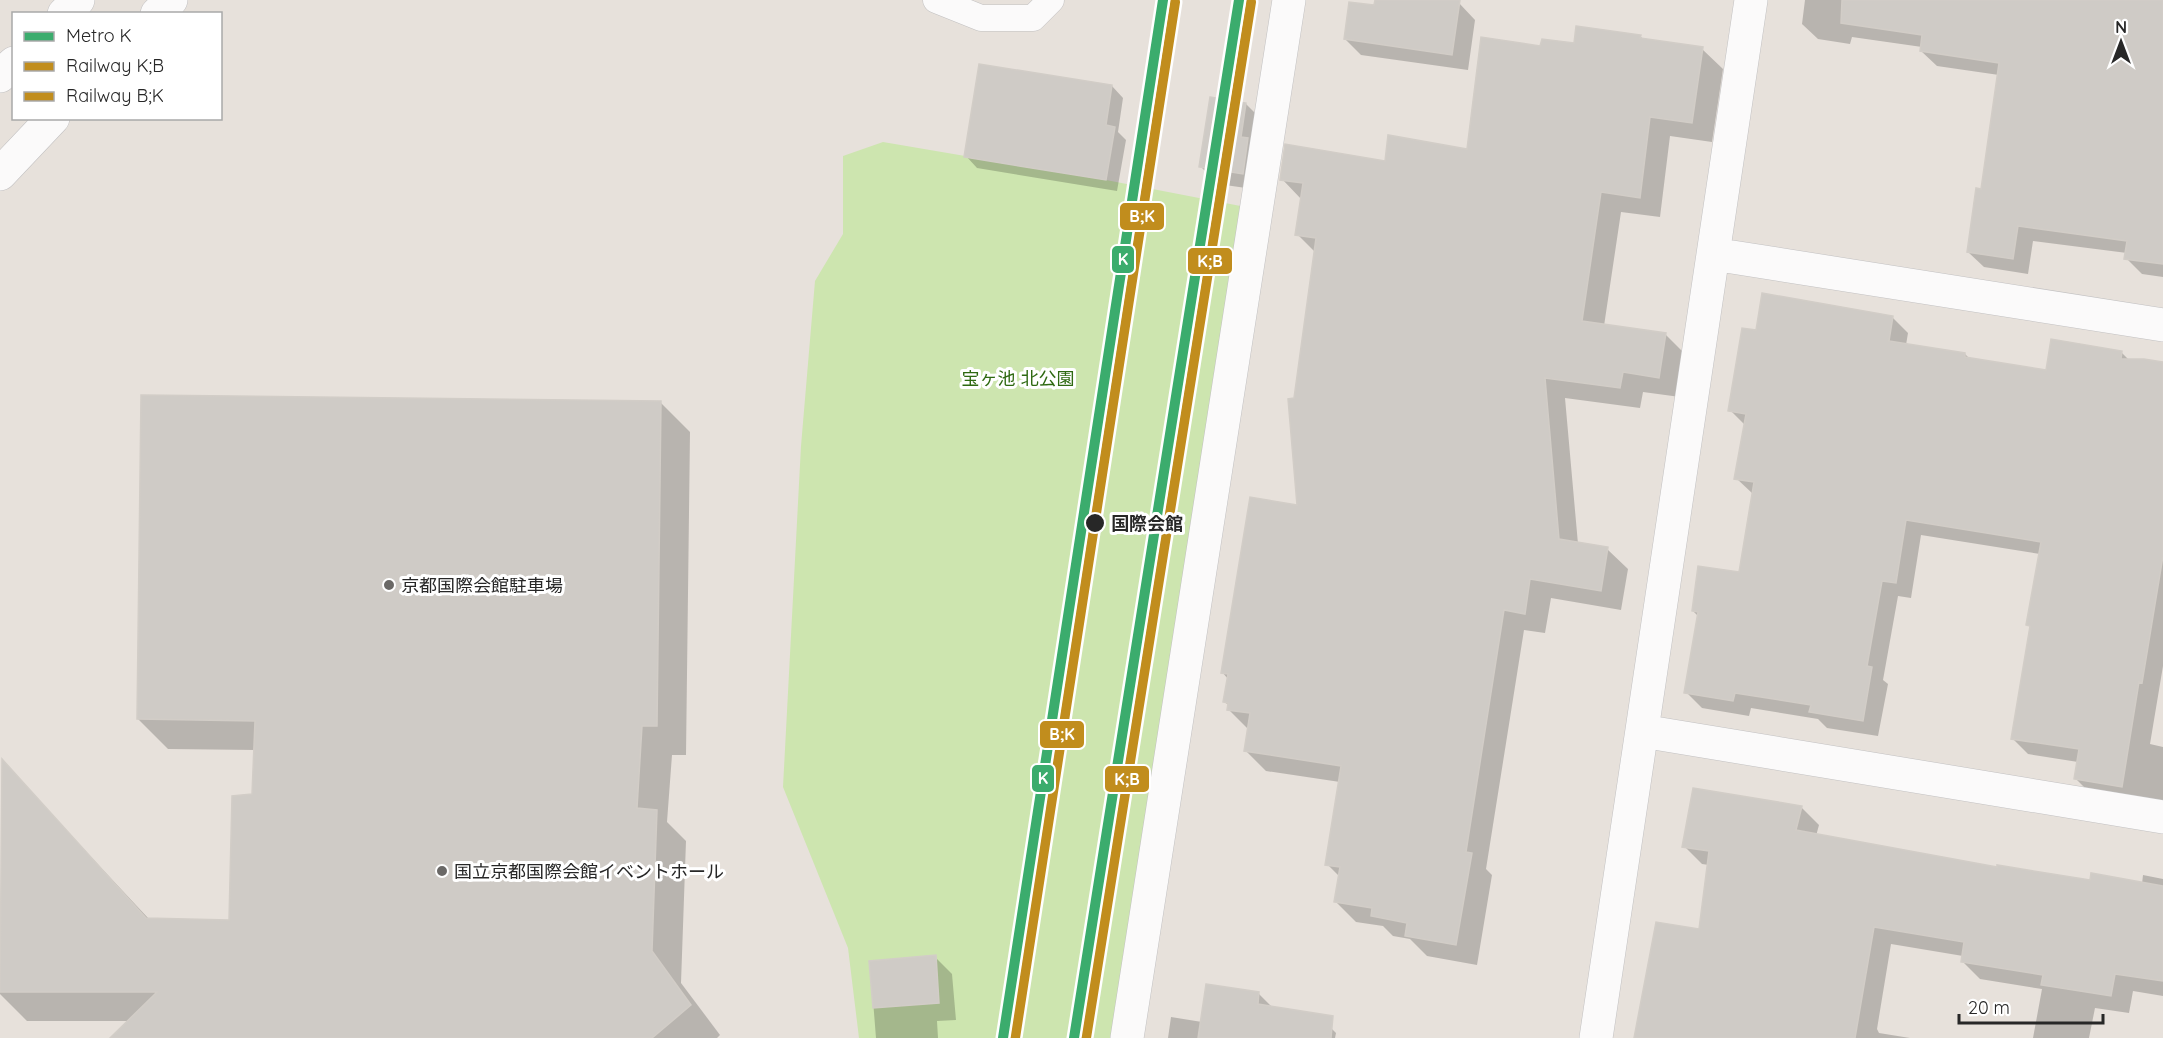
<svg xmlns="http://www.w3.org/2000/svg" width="2163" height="1038" viewBox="0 0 2163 1038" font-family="Quicksand,'Noto Sans JP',sans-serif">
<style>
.green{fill:#cde5af}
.shadow{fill:#0003}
.building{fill:#cfcbc6;stroke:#d2cdc7;stroke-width:1.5}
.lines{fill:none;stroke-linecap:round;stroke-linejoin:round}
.service-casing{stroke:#c2c1c2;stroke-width:27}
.minor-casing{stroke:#c2c1c2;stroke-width:34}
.tertiary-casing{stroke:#c2c1c2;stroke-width:34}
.service{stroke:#fbfafa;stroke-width:26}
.minor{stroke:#fbfafa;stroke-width:33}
.tertiary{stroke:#fbfafa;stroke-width:33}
.rail-1-casing{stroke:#fff;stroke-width:15}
.rail-2-casing{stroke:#fff;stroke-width:15}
.rail-1{stroke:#c18d1d;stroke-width:10}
.rail-2{stroke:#c18d1d;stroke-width:10}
.metro-1-casing{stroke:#fff;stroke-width:15}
.metro-1{stroke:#3bac6d;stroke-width:10}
.stop-dot{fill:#272727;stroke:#fff;stroke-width:2}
.poi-dot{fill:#6a6866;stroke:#fff;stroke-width:2}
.labels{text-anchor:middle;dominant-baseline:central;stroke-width:6;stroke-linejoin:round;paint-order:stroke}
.park-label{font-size:18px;fill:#2e6911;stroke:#fff}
.stop-label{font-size:18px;font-weight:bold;fill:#272727;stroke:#fff;text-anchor:start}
.poi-label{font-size:18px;fill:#272727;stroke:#fff;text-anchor:start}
.line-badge{stroke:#fff;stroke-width:2}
.badge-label{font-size:16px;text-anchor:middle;font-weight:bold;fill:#fff}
</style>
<rect width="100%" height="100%" fill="#e7e1db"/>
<!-- green -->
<path class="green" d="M883,142l223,38 150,29 -129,829h-268l-11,-90 -65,-161 18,-341 14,-165 28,-47v-78z"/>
<!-- shadow -->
<path class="shadow" d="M1376,0h58l25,3 16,17 -7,50 -107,-15 -16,-16 30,-32z
M1805,0h358v277l-21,-3 -16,-16 1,-5 -94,-12 -5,33 -44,-7 -16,-15 14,-61 17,-116 -62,-9 -16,-15 1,-4 -70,-10 -2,7 -32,-5 -16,-15z
M1640,36l5,5 57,8 21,20 -11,73 -42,-6 -10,81 -39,-5 -17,114 61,8 21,21 -6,42 -37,-5 -3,16 -75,-10 13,146 29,5 21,20 -7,41 -70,-12 -6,35 -21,-3 -38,239 6,6 -15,90 -50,-9 -17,-17 -17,-3 -10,-10 -27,-4 -21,-21 5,-24 -13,-13 13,-82 -74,-11 -21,-21 4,-20 -21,-21 1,-3 -5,-5 4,-22 -6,-7 77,-165 -4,-108 21,-146 -19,-19 5,-34 -20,-21 186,-28 74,-104z
M1112,86l11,12 -5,34 8,8 -9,51 -140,-23 -11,-12z
M1246,104l17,17 -3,69 -42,-6 -17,-17z
M1892,317l16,16 -2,12 59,9 5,5 77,13 75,-19 8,8 33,3v302l-13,78 13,3v59l-72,-12 -16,-16 3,-16 -50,-8 -16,-16 19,-110 -3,-4 12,-70 -119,-19 -10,63 -13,-2 -15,84 5,4 -10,52 -51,-8 -9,-9 -67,-11 -2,8 -47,-8 -16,-16 13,-75 -6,-6 47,-37 13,-80 -17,-16 9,-53 -15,-15 27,-78z
M660,402l30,30 -4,323h-14l-5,67 19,19 -5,142 39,52 -3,3h-558l-15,-17h-117l-27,-27 3,-231 146,156 81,3 24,-127 2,-45 -88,-1 -30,-30z
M1801,807l18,18 -3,11 182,32 93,14 51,2 1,-9 20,4v117l-30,-5 -4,22 -34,-5 -6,30h-56l9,-49 -62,-10 -18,-18 1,-5 -72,-12 -14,85 2,4 31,5h-275l65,-108 9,-65 -7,-1 -18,-18z
M935,957l17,17 4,46 -19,1 1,17h-62l-6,-76z
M1259,994l14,14 45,7 18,18 -1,5h-167l3,-21 31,5z"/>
<!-- building -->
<path class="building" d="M1375,0h85l-8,55 -108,-16 5,-37 25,3z
M1842,0h321v264l-39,-5 3,-18 -109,-15 -5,33 -46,-7 9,-64 5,1 18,-126 -79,-12 2,-16 -81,-12z
M1576,26l65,9 -1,3 63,9 -11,76 -42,-6 -10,81 -39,-6 -19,129 84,12 -7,45 -36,-6 -3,16 -75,-10 14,161 49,8 -7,44 -71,-12 -5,35 -21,-4 -38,242 6,1 -16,92 -51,-9 2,-13 -36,-7 1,-8 -38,-6 6,-35 -15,-2 16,-99 -97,-15 6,-38 -23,-3 1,-7 -5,-1 5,-28 -7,-1 29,-176 47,8 -9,-106 6,-1 22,-160 -21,-3 8,-52 -23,-3 5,-36 100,17 3,-26 79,14 14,-112 59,9 2,-7 32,4z
M979,64l133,21 -6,40 9,2 -9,53 -142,-23z
M1210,97l36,6 -5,34 7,1 -5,36 -44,-7z
M1762,293l131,23 -4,25 76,12v4l81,13 5,-31 71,12 -1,8h23l19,3v194l-21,127 -3,-1 -17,105 -48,-8 5,-30 -68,-10 19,-113 -4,-1 15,-83 -135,-22 -10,63 -14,-2 -15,85 5,1 -9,54 -54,-9 2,-7 -76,-12 -2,8 -49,-8 14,-81 -6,-1 6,-45 41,6 15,-90 -20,-3 12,-65 -18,-3 14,-83 14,2z
M141,395l520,6 -4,325h-15l-5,82 20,2 -5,141 39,54 -39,33h-542l47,-46h-157l2,-233 144,159 83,2 3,-124 20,-2 3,-73 -118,-2z
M1693,788l109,18 -6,24 201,37v-2l93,15 1,-7 72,13v95l-48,-7 -4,22 -70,-11 2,-10 -82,-13 3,-20 -90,-15 -19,111h-221l22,-116 43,7 10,-78 -27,-4z
M936,955l3,48 -66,5 -4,-47z
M1206,984l53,8 -1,12 75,12 -2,22h-133z"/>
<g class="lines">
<defs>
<path id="service" d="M936,0l45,18h52l18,-18"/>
<path id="minor" d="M1713,254l450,71
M1642,731l521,86
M1127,1038l162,-1038
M1596,1038l155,-1038"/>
<path id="tertiary" d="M64,14l14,-14
M157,14l14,-14
M0,76l14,-13
M0,174l53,-56"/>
</defs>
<!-- service casing -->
<use href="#service" class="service-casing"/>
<!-- minor casing -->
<use href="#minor" class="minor-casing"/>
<!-- tertiary casing -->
<use href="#tertiary" class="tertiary-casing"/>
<!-- service -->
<use href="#service" class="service"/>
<!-- minor -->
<use href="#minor" class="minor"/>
<!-- tertiary -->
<use href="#tertiary" class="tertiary"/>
<defs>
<path id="rail-1" d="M1086,1038l165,-1036"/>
<path id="rail-2" d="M1015,1038l160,-1036"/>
</defs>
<!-- rail-1 casing -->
<use href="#rail-1" class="rail-1-casing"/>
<!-- rail-2 casing -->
<use href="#rail-2" class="rail-2-casing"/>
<!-- rail-1 -->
<use href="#rail-1" class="rail-1"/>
<!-- rail-2 -->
<use href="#rail-2" class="rail-2"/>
<defs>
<path id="metro-1" d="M1003,1038l160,-1038
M1074,1038l165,-1038"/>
</defs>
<!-- metro-1 casing -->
<use href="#metro-1" class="metro-1-casing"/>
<!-- metro-1 -->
<use href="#metro-1" class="metro-1"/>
</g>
<!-- markers -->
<circle class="stop-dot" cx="1095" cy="523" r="10"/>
<g class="poi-dot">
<circle cx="389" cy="585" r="6"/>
<circle cx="442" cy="871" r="6"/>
</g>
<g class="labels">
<!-- park labels -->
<g class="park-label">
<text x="1018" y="378">宝ヶ池 北公園</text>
</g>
<!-- stop labels -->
<g class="stop-label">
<text x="1111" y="523">国際会館</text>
</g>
<!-- poi labels -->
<g class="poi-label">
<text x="401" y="585">京都国際会館駐車場</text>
<text x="454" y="871">国立京都国際会館イベントホール</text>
</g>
</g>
<g class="line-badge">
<rect x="1119" y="202" width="46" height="29" rx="6" fill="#c18d1d"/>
<rect x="1111" y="245" width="24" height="29" rx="6" fill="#3bac6d"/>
<rect x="1187" y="247" width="46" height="28" rx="6" fill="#c18d1d"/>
<rect x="1039" y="720" width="46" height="29" rx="6" fill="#c18d1d"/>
<rect x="1031" y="764" width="24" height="29" rx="6" fill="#3bac6d"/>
<rect x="1104" y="765" width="46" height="28" rx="6" fill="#c18d1d"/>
</g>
<g class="badge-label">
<text x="1142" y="222">B;K</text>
<text x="1123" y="265">K</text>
<text x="1210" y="267">K;B</text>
<text x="1062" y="740">B;K</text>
<text x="1043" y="784">K</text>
<text x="1127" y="785">K;B</text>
</g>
<!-- legend -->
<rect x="12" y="12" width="210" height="108" fill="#ffffff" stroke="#a9a9a9" stroke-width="1.5"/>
<rect x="24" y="32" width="30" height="9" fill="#3bac6d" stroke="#a9a9a9" stroke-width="1.5"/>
<text x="66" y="42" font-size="18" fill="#272727">Metro K</text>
<rect x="24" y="62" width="30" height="9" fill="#c18d1d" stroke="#a9a9a9" stroke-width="1.5"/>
<text x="66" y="72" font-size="18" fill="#272727">Railway K;B</text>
<rect x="24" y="92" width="30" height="9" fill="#c18d1d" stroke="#a9a9a9" stroke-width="1.5"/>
<text x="66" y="102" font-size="18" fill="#272727">Railway B;K</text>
<!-- north arrow -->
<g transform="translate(2121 42)" stroke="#ffffff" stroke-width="4.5" paint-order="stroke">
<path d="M0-4.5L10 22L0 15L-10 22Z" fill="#272727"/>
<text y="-9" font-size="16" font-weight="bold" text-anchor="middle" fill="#272727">N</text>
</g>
<!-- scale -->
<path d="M1959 1014v9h144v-9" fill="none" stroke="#272727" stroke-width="3"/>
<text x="1968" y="1014" font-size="18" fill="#272727" stroke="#ffffff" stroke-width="4.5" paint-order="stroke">20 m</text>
</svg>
